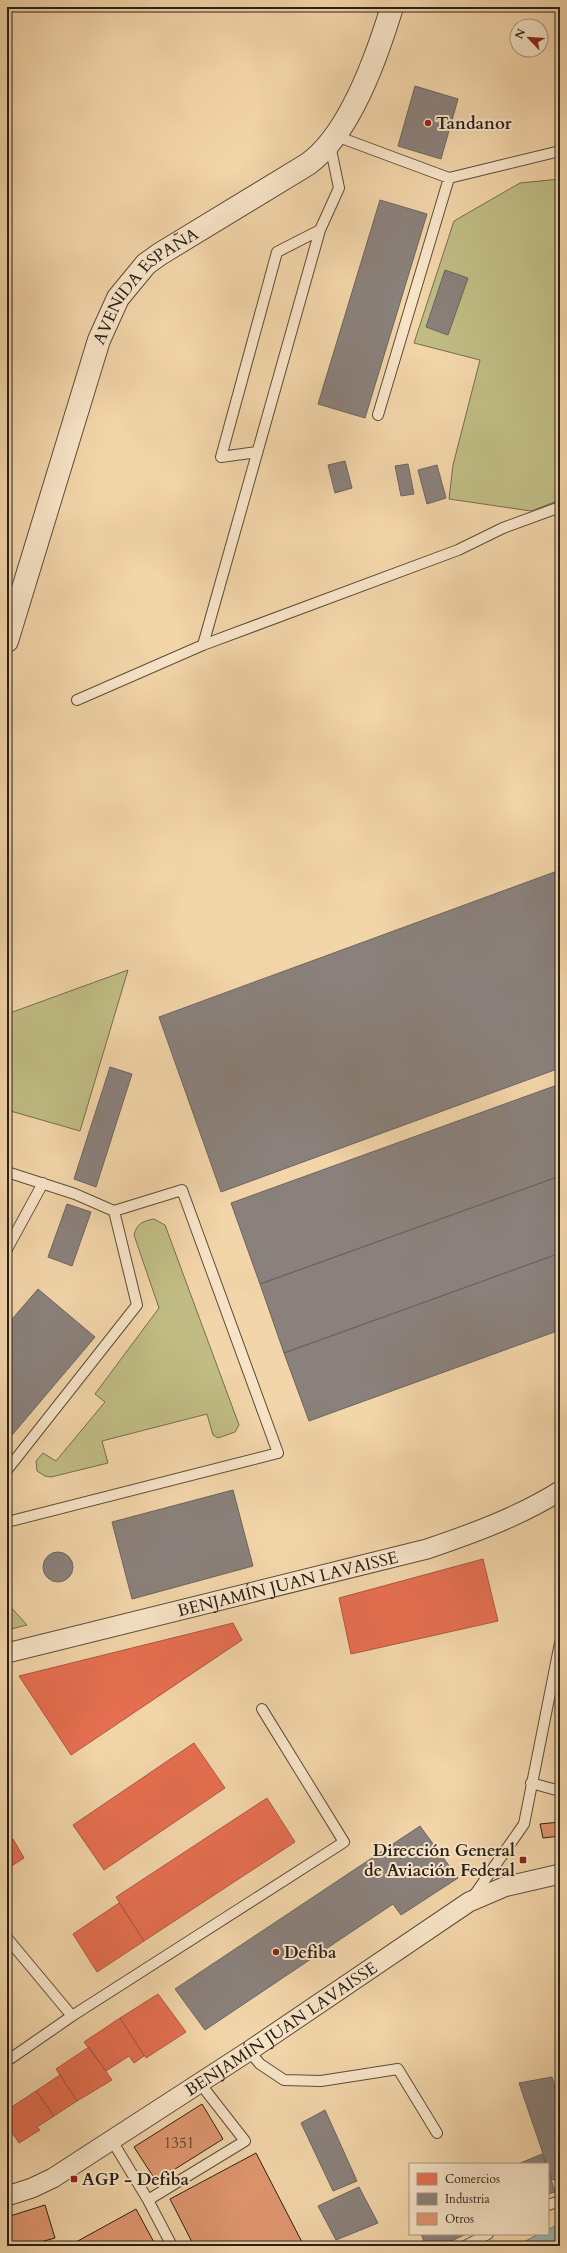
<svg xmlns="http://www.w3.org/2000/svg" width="567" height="2253" viewBox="0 0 567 2253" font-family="Cardo,serif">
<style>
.green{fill:#c0bc84;stroke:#756e4e}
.water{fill:#9cb8ae;stroke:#6e7b72}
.shops{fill:#e76f51;stroke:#ae5740}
.industry{fill:#8a817c;stroke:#6d645e}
.building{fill:#e09770;stroke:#2a2018}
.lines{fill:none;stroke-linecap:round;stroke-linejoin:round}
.service-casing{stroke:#5c4d3c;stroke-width:12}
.minor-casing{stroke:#5c4d3c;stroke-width:21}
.tertiary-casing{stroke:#5c4d3c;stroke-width:24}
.service{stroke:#f7e4c7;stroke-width:10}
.minor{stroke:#f7e4c7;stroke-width:19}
.tertiary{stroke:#f7e4c7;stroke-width:22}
.poi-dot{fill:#8f2418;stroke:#f7e4c7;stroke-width:1.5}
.labels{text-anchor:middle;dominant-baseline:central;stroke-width:4;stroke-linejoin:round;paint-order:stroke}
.number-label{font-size:15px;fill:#583e2e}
.poi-label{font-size:17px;font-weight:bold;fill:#2a2018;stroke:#f7e4c7;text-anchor:start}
.street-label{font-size:17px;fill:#2a2018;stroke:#f7e4c7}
</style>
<rect width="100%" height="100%" fill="#f2d5a9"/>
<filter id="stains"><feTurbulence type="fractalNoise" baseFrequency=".005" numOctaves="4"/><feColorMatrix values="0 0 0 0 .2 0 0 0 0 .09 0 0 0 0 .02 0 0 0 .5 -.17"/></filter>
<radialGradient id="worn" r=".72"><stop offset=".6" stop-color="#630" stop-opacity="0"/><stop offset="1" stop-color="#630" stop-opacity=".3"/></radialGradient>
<!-- green -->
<path class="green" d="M560,179v321l-29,11 -82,-12 4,-34 27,-105 -66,-17 40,-122 66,-38z
M128,970l-48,161 -73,-21v-96z
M154,1219l11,6 74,200 -4,7 -17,6 -5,-3 -6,-21 -105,27 6,22 -57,14 -6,-1 -8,-5 -1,-10 7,-8 13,8 49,-59 -10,-8 64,-86 -25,-73c3,-11 8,-14 20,-16z
M7,1603l20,22 -20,5z"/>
<!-- water -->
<path class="water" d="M560,2223v23h-44l23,-12h9v-4z"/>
<!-- shops -->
<path class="shops" d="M483,1559l15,62 -147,33 -12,-56z
M233,1623l9,17 -171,115 -52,-79z
M194,1743l31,45 -121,82 -31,-45z
M267,1798l28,44 -151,99 -28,-44z
M13,1839l11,19 -17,11v-26z
M119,1903l25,38 -47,31 -24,-38z
M158,1994l28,38 -40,26 -26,-40z
M120,2018l24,38 -10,7 -5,-7 -23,15 -22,-29z
M89,2047l23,33 -35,21 -21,-32z
M60,2075l17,26 -23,15 -18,-25z
M36,2091l18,25 -17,11 3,3 -21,13 -12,-18v-15z"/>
<!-- industry -->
<path class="industry" d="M415,86l43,13 -17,60 -43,-13z
M380,200l47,14 -62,204 -47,-14z
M445,270l23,8 -20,57 -22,-8z
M345,461l7,27 -17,5 -7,-28z
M408,464l6,30 -13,2 -6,-30z
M437,465l9,33 -19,6 -9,-34z
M560,870v198l-339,124 -62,-175z
M110,1067l22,7 -36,113 -22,-8z
M560,1084v92l-300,108 -29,-81z
M560,1176v77l-276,100 -24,-69z
M67,1204l24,8 -19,54 -24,-9z
M558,1254l2,7v69l-251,91 -25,-68z
M38,1289l57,48 -88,104v-116z
M233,1490l20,76 -121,33 -20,-77z
M43 1567a15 15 0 1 1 30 0a15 15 0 1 1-30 0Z
M420,1826l38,52 -57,37 -8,-11 -188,126 -30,-41z
M552,2077l8,26v75l-8,2 -33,-97z
M325,2110l32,71 -24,10 -32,-68z
M542,2154l4,10h-28z
M548,2169l7,23 -7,2z
M359,2187l19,36 -42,17 -18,-34z
M421,2234h45l-25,12h-15z"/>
<!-- building -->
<path class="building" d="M560,1822v14l-17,2 -3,-14z
M202,2104l21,35 -67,42 -22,-34z
M256,2153l48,93h-26l-2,-3 -6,3h-76l-24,-47z
M45,2205l10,33 -29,8h-19v-29z
M136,2209l20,37h-78l-2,-4z"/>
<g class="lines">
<defs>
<path id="service" d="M336,136l113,42 111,-27
M378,415l71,-237
M257,452l-36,5 56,-205 43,-22
M203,645l117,-415 19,-42 -9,-43
M77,700l126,-55 255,-95 45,-22 57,-21
M7,1172l68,22 39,17 68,-21 96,263 -271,69
M7,1249l36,-66
M7,1470l130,-165 -23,-94
M531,1783l29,8
M473,1897l51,-73 36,-181
M7,1938l65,78
M249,2051l11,13 24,16 37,1 77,-12 39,64
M7,2061l65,-45 272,-174 -82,-133
M111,2139l37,61 24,46
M148,2200l97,-59 -46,-59
M548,2205l12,-4
M465,2246l23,-12"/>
<g id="minor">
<path id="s1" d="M7,1653l420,-104c47,-16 91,-32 133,-58"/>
<path id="s2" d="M7,2196l25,-8 21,-10 196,-127 220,-149 35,-15 56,-13"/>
</g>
<g id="tertiary">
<path id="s3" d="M7,641l92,-301 19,-42 28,-34 14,-10 148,-90c42,-30 69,-108 84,-157"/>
</g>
</defs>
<!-- service casing -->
<use href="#service" class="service-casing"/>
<!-- minor casing -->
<use href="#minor" class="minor-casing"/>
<!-- tertiary casing -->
<use href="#tertiary" class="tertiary-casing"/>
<!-- service -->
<use href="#service" class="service"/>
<!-- minor -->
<use href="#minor" class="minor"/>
<!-- tertiary -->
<use href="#tertiary" class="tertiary"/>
</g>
<!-- markers -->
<g class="poi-dot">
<circle cx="428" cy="123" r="4"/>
<rect x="519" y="1856" width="8" height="8" rx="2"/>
<circle cx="276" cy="1952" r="4"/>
<rect x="70" y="2175" width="8" height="8" rx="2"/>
</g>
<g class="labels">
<!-- number labels -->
<g class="number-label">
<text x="179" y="2143">1351</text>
</g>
<!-- poi labels -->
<g class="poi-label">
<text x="436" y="123">Tandanor</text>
<text x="515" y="1850" text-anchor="end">Dirección General<tspan x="515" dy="20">de Aviación Federal</tspan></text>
<text x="284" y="1952">Defiba</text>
<text x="82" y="2179">AGP - Defiba</text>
</g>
<!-- street labels -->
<g class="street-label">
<text stroke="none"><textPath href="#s3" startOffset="388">AVENIDA ESPAÑA</textPath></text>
<text stroke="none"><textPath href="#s1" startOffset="289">BENJAMÍN JUAN LAVAISSE</textPath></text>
<text stroke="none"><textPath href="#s2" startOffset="322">BENJAMÍN JUAN LAVAISSE</textPath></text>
</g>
</g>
<!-- margin -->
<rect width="567" height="2253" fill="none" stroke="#f2d5a9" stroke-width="24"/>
<rect x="8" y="8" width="551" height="2237" fill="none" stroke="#2a2018" stroke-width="2"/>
<rect x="12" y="12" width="543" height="2229" fill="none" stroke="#2a2018"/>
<!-- legend -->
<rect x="409" y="2163" width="140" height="72" fill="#f7e4c7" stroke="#a59681"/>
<rect x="417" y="2173" width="20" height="12" fill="#e76f51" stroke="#a59681"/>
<text x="445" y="2183" font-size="12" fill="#2a2018">Comercios</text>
<rect x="417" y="2193" width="20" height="12" fill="#8a817c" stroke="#a59681"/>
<text x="445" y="2203" font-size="12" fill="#2a2018">Industria</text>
<rect x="417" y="2213" width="20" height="12" fill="#e09770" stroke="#a59681"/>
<text x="445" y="2223" font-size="12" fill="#2a2018">Otros</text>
<!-- north arrow -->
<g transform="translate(529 38) rotate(295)"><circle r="19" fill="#f7e4c7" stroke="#a59681"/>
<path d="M0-3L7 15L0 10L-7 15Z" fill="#8f2418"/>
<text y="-6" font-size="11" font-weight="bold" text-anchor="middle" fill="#2a2018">N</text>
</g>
<rect width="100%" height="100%" filter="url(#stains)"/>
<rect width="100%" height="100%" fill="url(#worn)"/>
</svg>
